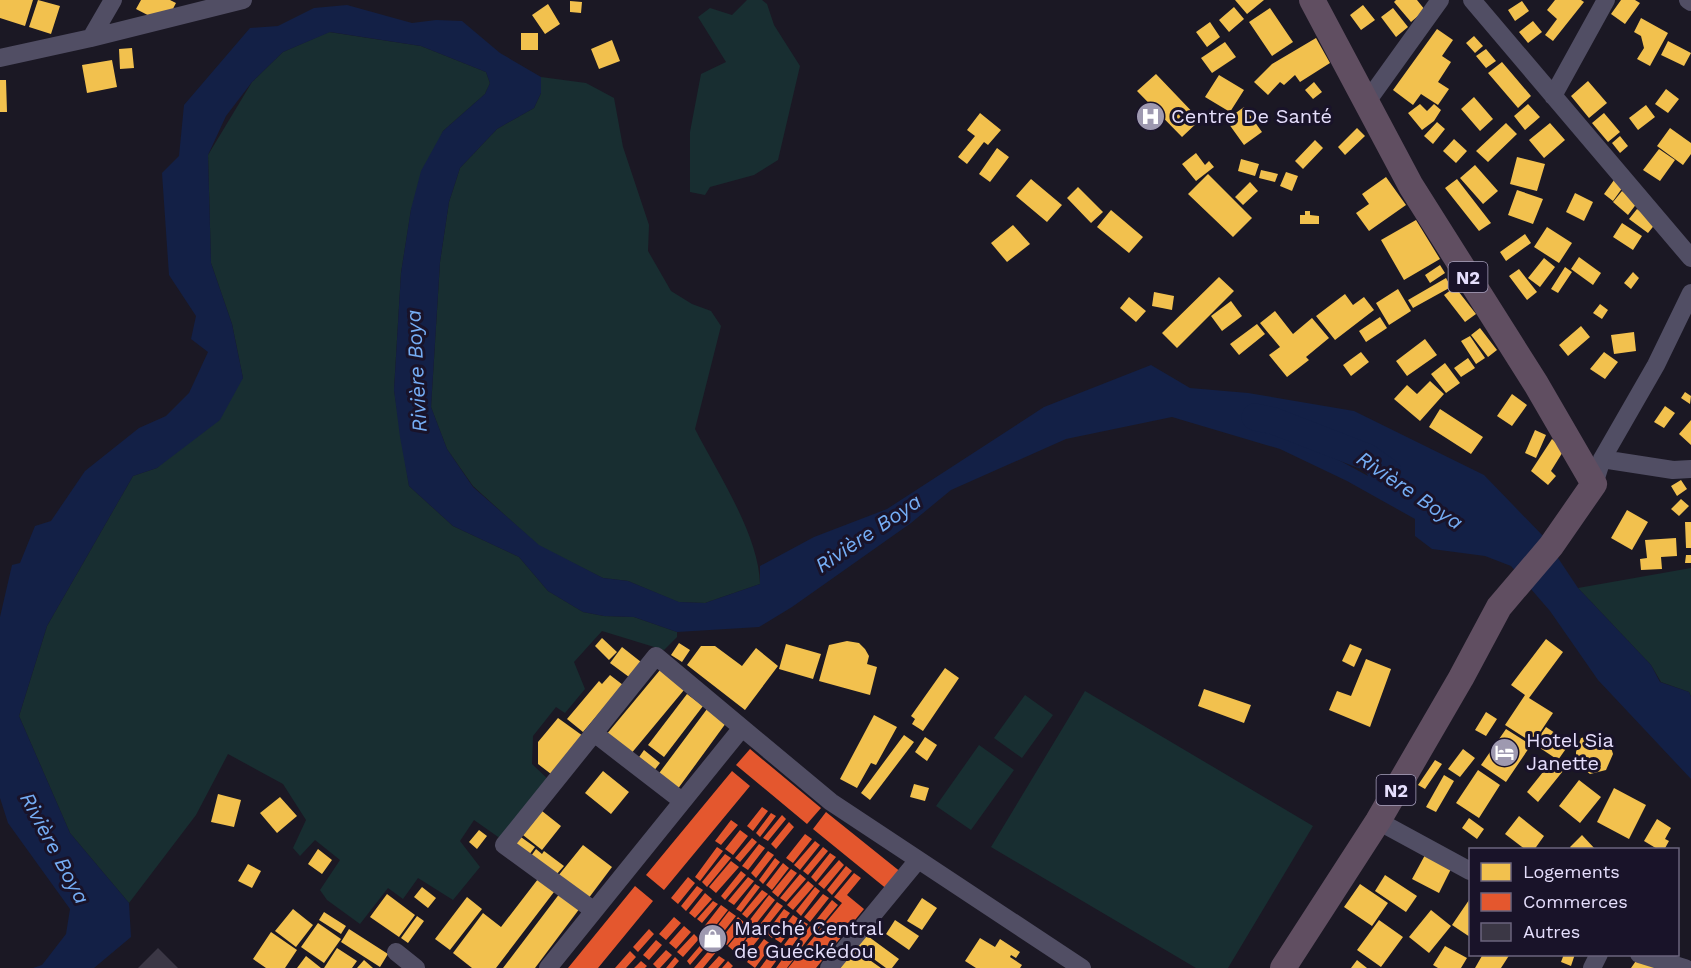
<svg xmlns="http://www.w3.org/2000/svg" width="1691" height="968" viewBox="0 0 1691 968" font-family="'Work Sans',sans-serif">
<style>
.green{fill:#182e31}
.water{fill:#132046;fill-rule:evenodd}
.homes{fill:#f2c14e}
.shops{fill:#e4572e}
.lines{fill:none;stroke-linecap:round;stroke-linejoin:round}
.river{stroke:#132046;stroke-width:27}
.building{fill:#3b3745}
.minor{stroke:#514e64;stroke-width:18}
.highway{stroke:#604e61;stroke-width:26}
.labels{text-anchor:middle;dominant-baseline:central;stroke-width:6;stroke-linejoin:round;paint-order:stroke}
.shield{fill:#191329;stroke:#a8a1bd;stroke-width:1.5}
.shield-label{font-size:18px;font-weight:bold;fill:#e5defc}
.poi-label{font-size:20px;fill:#e5defc;stroke:#191329;text-anchor:start}
.water-label{font-size:21px;font-style:italic;fill:#75adf4;stroke:#191329}
</style>
<rect width="100%" height="100%" fill="#1b1824"/>
<!-- green -->
<path class="green" d="M747,0h15l5,4 7,21 26,41 -22,94 -24,15 -44,12 -5,8 -15,-3v-60l11,-58 25,-12 -28,-45 12,-9 22,7z
M329,32l92,14 65,26 4,11 -5,11 -42,37 -32,79 -10,63 -7,117 15,96 44,40 66,31 29,34 35,21 21,4 30,1 43,15v5l-13,13 -62,-19 -28,31 11,27 -20,24 -9,-6 -23,29 -1,28 18,17 -49,58 -27,-19 -14,21 20,26 -27,33 -35,-22 -15,21 -15,-11 -28,36 -33,-24 -7,-10 20,-30 -25,-20 -15,16 -7,-8 13,-28 -23,-36 -55,-30 -32,61 -67,88 -59,-70 -51,-117 28,-90 86,-150 24,-8 86,-90 -11,-54 -21,-61 -3,-108 44,-73 31,-30z
M541,77l45,6 28,15 9,49 26,78 -1,26 23,40 21,13 19,7 10,15 -26,103c22,43 64,106 65,155l-55,19 -27,-1 -50,-21 -25,-3 -64,-32 -66,-60 -26,-37 -16,-42 9,-145 9,-60 11,-34 37,-39 37,-21 7,-15z
M1691,568v129l-2,-5 -28,-10 -10,-17 -73,-77z
M1085,691l228,135 -85,142h-32l-205,-121z
M1025,695l28,20 -31,43 -28,-20z
M979,745l35,25 -43,60 -35,-24z"/>
<!-- water -->
<path class="water" d="M347,5l65,18 24,-3 26,1 38,32 41,24v16l-7,15 -37,21 -37,39 -11,34 -9,60 -9,145 16,42 26,38 66,58 64,33 25,3 51,21 26,1 55,-19v-18l54,-29 73,-28 157,-102 107,-42 39,23 58,5 106,18 130,64 60,62 34,51 73,77 9,17 29,10 2,5v82l-93,-99 -48,-69 -39,-45 -26,-10 -53,-7 -17,-13v-17l-68,-38 -67,-32 -108,-32 -106,22 -115,51 -40,33 -119,84 -33,20 -82,5 -43,-15 -30,-1 -21,-4 -35,-21 -29,-34 -66,-31 -44,-40 -9,-49 -6,-47 7,-117 10,-64 10,-38 22,-40 42,-37 5,-11 -4,-11 -65,-26 -91,-14 -47,20 -31,30 -26,34 -18,39 3,108 21,61 11,54 -23,42 -63,48 -24,8 -86,150 -28,90 51,117 59,70 2,34 -37,31h-61l9,-3 24,-31 4,-25 -62,-86 -8,-25v-181l12,-52 8,-2 15,-37 16,-5 34,-50 54,-43 27,-12 23,-23 19,-41 -17,-13 5,-23 -27,-41 -7,-102 17,-17 5,-51 66,-77 28,-2 36,-18zM1291,427l52,9 10,11 15,29 -77,-42 -3,-4z"/>
<!-- homes -->
<path class="homes" d="M0,0h33l-8,26 -25,-8z
M38,0l22,6 -9,28 -22,-7z
M141,0h29l6,3 -11,21 -29,-15z
M1235,0h29l-17,14z
M1396,0h21l8,10 -14,12 -17,-20z
M1555,0h26l3,2 -31,39 -8,-6 12,-16 -10,-9z
M1621,0h14l5,3 -15,21 -14,-10z
M570,1l12,1 -1,11 -11,-1z
M1522,1l7,10 -14,10 -7,-11z
M548,4l12,20 -15,10 -13,-19z
M1363,5l12,15 -14,10 -11,-15z
M1234,7l10,12 -15,13 -10,-12z
M1270,8l23,34 -21,14 -23,-34z
M1393,8l15,19 -12,10 -15,-20z
M1641,18l27,15 -18,33 -13,-7 7,-11 -3,-12 -7,-4z
M1533,21l9,11 -14,11 -9,-11z
M1210,22l10,15 -13,10 -11,-15z
M1437,29l16,11 -11,16 9,6 -13,20 11,7 -11,16 -17,-11 -8,11 -20,-15z
M521,33h17v17h-17z
M1474,36l9,10 -8,7 -9,-10z
M1316,38l14,25 -30,19 -5,-7 -11,10 -4,-3 -12,13 -14,-13 18,-18z
M612,40l8,21 -21,8 -8,-20z
M1668,41l23,12 -7,13 -23,-11z
M1225,42l11,15 -24,16 -11,-15z
M132,48l2,20 -14,1 -1,-20z
M1486,49l10,12 -10,7 -10,-12z
M112,60l5,27 -30,6 -5,-28z
M1502,62l29,34 -13,12 -30,-35z
M1156,74l44,46 -18,17 -45,-46z
M1219,75l25,15 -14,22 -25,-15z
M0,80h6l1,32h-7z
M1588,81l19,22 -18,15 -18,-22z
M1314,82l8,10 -9,7 -8,-9z
M1666,89l13,10 -11,14 -13,-9z
M1474,97l19,22 -13,12 -19,-22z
M1420,104l7,7 7,-7 7,6 -7,11 -12,9 -14,-17z
M1528,104l12,13 -15,13 -11,-14z
M1646,105l9,12 -17,13 -9,-12z
M1244,107l18,25 -18,13 -18,-25z
M980,113l21,17 -13,15 -4,-3 -17,22 -9,-7 17,-21 -8,-6z
M1604,113l16,19 -12,10 -16,-19z
M1437,122l8,7 -12,15 -9,-8z
M1506,123l11,11 -29,28 -12,-11z
M1550,123l15,17 -21,18 -15,-18z
M1357,128l8,8 -20,19 -7,-8z
M1670,128l21,15v11l-8,11 -26,-19z
M1620,136l8,10 -8,7 -8,-10z
M1454,139l13,12 -11,12 -13,-12z
M1315,140l8,8 -20,21 -8,-8z
M997,148l12,9 -19,25 -11,-8z
M1659,149l16,11 -15,21 -17,-11z
M1196,153l9,12 4,-4 5,6 -18,14 -14,-17z
M1517,157l28,7 -8,27 -27,-7z
M1241,159l18,5 -4,12 -17,-5z
M1475,165l23,26 -15,13 -23,-26z
M1261,170l17,4 -3,8 -16,-4z
M1286,172l12,4 -6,15 -12,-5z
M1208,174l44,44 -19,19 -45,-43z
M1386,177l20,28 -37,26 -13,-18 13,-9 -7,-10z
M1031,179l31,26 -15,17 -31,-26z
M1457,179l34,44 -12,8 -34,-43z
M1614,180l9,7 -10,14 -9,-7z
M1250,182l8,9 -15,14 -8,-8z
M1078,187l25,25 -12,11 -24,-25z
M1517,190l26,9 -10,25 -25,-9z
M1622,191l15,12 -9,12 -15,-13z
M1575,193l18,9 -9,19 -18,-9z
M1637,209l19,14 -8,10 -19,-14z
M1111,210l32,27 -14,16 -32,-26z
M1305,211h5v4l9,1v8h-19v-9h5z
M1416,220l24,39 -36,21 -23,-40z
M1622,223l20,13 -9,14 -20,-13z
M1013,225l17,19 -23,18 -16,-19z
M1547,227l25,16 -13,20 -25,-16z
M1525,234l6,9 -25,18 -6,-9z
M1579,257l22,16 -8,12 -22,-16z
M1544,258l11,9 -15,20 -12,-9z
M1440,265l5,8 -15,10 -5,-8z
M1565,267l7,5 -14,21 -7,-4z
M1519,269l18,23 -10,8 -18,-24z
M1633,272l6,6 -8,11 -7,-6z
M1219,277l15,14 -57,57 -15,-15z
M1446,278l5,9 -38,21 -5,-8z
M1455,287l21,27 -11,8 -21,-27z
M1398,289l13,22 -22,14 -13,-22z
M1154,292l20,4 -2,14 -20,-4z
M1345,294l8,11 11,-8 10,13 -39,30 -19,-24z
M1129,297l17,14 -10,11 -16,-14z
M1231,301l11,15 -20,15 -11,-15z
M1600,304l8,6 -6,9 -9,-6z
M1275,311l18,23 19,-16 17,20 -23,19 3,3 -22,17 -18,-22 11,-8 -20,-24z
M1380,317l7,11 -21,14 -7,-11z
M1257,324l8,10 -26,21 -9,-11z
M1581,326l9,11 -22,19 -9,-11z
M1480,328l17,22 -9,7 -17,-22z
M1634,332l2,19 -22,3 -3,-19z
M1470,336l15,22 -9,6 -15,-23z
M1425,339l12,16 -30,21 -11,-15z
M1361,352l8,10 -18,14 -8,-11z
M1604,352l14,10 -13,17 -15,-10z
M1468,358l7,10 -14,9 -7,-9z
M1445,363l15,20 -14,10 -15,-19z
M1430,381l14,13 -24,27 -26,-22 13,-14 10,9z
M1685,392l6,4 -1,8 -9,-6z
M1512,394l15,11 -15,21 -15,-10z
M1665,406l10,7 -11,15 -10,-6z
M1440,409l43,28 -12,17 -42,-27z
M1691,420v25l-12,-11z
M1535,430l11,5 -10,23 -11,-5z
M1552,439l12,11 -13,21 5,5 -8,9 -17,-14z
M1681,480l6,9 -10,7 -6,-10z
M1681,499l8,7 -10,10 -8,-7z
M1627,510l21,12 -16,28 -21,-12z
M1685,522h6v26h-5z
M1676,538l1,18 -16,1 1,12 -21,1 -1,-11 7,-1 -2,-18z
M1686,555h5v8h-6z
M602,638l15,14 -8,8 -14,-14z
M1546,639l17,13 -34,46 24,15 -20,30 -28,-18 20,-30 -14,-10z
M847,641l12,2 6,6 4,7 -2,8 10,3 -7,28 -51,-14 10,-36z
M679,643l11,7 -8,12 -11,-7z
M786,644l35,10 -8,25 -34,-10z
M1350,644l12,5 -8,18 -12,-6z
M701,646h14l27,20 14,-18 22,18 -33,44 -58,-45z
M622,647l19,15 -12,15 -19,-14z
M1366,659l25,10 -21,58 -41,-17 8,-19 14,5z
M945,668l14,10 -36,53 -11,-7 3,-5 -4,-3z
M660,670l24,20 -54,65 -24,-20z
M610,675l13,10 -40,47 -16,-13 32,-38 3,3z
M1204,689l47,16 -7,18 -46,-17z
M687,694l16,12 -39,51 -16,-12z
M707,709l19,14 -49,67 -20,-14z
M1486,712l11,7 -11,17 -11,-6z
M874,715l23,12 -21,38 -5,-2 -14,25 -17,-9z
M558,718l25,18 -32,38 -13,-10v-22z
M1546,727l24,16 -12,17 -24,-16z
M1506,729l25,16 -25,37 -25,-17z
M904,735l10,7 -44,58 -9,-7z
M1595,735l14,6 4,13 -7,16 -16,4 -14,-11v-11l5,-14z
M925,737l12,8 -10,16 -12,-9z
M1463,749l12,9 -15,19 -12,-8z
M644,750l16,13 -7,9 -16,-12z
M1435,760l7,4 -17,25 -7,-4z
M1551,762l12,9 -25,31 -11,-10z
M1478,770l22,15 -21,33 -23,-15z
M603,771l26,21 -18,22 -26,-21z
M1444,775l10,6 -18,31 -10,-5z
M1579,780l22,17 -21,26 -21,-17z
M914,784l15,4 -4,13 -15,-4z
M1614,788l32,17 -17,34 -32,-17z
M218,794l23,6 -7,27 -23,-5z
M280,797l17,19 -20,17 -17,-20z
M542,811l19,15 -19,24 -19,-15z
M1519,816l25,20 -10,14h-8l-21,-16z
M1469,818l15,11 -7,10 -15,-11z
M1657,819l14,9 -6,11 4,2 -5,9h-5l-15,-9z
M479,830l8,6 -10,13 -8,-7z
M518,835l17,12 -6,8 -16,-13z
M1582,835l14,15h-24l-2,-3z
M583,845l29,22 -24,32 -30,-23z
M318,849l14,11 -10,14 -14,-10z
M536,849l6,5 2,-3 20,15 -8,9 -25,-19z
M1425,855l26,14 -12,24 -27,-14z
M248,864l13,7 -9,17 -14,-7z
M1385,875l32,21 -11,16 -31,-21z
M538,879l16,13 -58,76h-24l-19,-15 30,-40 18,14z
M1360,884l28,19 -16,23 -28,-19z
M422,887l14,11 -8,10 -14,-11z
M560,893l20,15 -45,60h-32z
M387,894l28,21 -16,22 -29,-20z
M467,897l15,12 -32,41 -15,-11z
M922,898l15,10 -15,22 -15,-9z
M1469,900l1,1v36l-18,-12z
M293,909l20,16 -17,22 -21,-16z
M1431,910l20,16 -22,27 -20,-16z
M324,912l22,14 -5,8 -22,-14z
M417,916l7,5 -16,22 -7,-5z
M895,920l24,16 -10,14 -23,-16z
M1379,920l24,17 -22,30 -24,-17z
M318,923l23,16 -17,24 -23,-16z
M349,929l39,25 -8,13 -39,-25z
M271,932l26,18 -12,18h-19l-13,-9z
M865,934l34,25 -7,9h-6l-30,-22z
M980,938l15,9 5,-8 20,13 -4,6 -5,-3 -1,2 12,8 -2,3h-44l-11,-7z
M1445,946l22,12 -6,10h-23l-5,-3z
M337,948l20,13 -5,7h-28z
M854,949l27,19h-41z
M1483,954h27l-9,14h-26z
M1564,954h11l-4,12 -10,-4z
M1640,955l16,13h-25z
M306,956l15,12h-24z
M364,960l9,8h-16z
M1357,960l10,8h-16z"/>
<!-- shops -->
<path class="shops" d="M750,749l71,59 -14,16 -71,-59z
M732,771l18,15 -86,104 -18,-15z
M762,807l6,4 -15,20 -6,-5z
M826,812l76,61 -14,17 -75,-61z
M771,813l5,3 -16,21 -4,-4z
M782,815l4,4 -18,22 -5,-3z
M731,820l7,5 -17,20 -6,-4z
M789,822l5,5 -18,22 -5,-5z
M740,830l8,6 -15,19 -8,-6z
M805,834l7,5 -19,24 -7,-5z
M752,838l5,4 -17,20 -5,-4z
M815,841l5,4 -20,25 -6,-5z
M759,844l6,4 -17,22 -6,-4z
M717,847l6,4 -23,30 -5,-4z
M823,847l5,4 -20,24 -5,-4z
M768,851l6,4 -18,23 -5,-5z
M830,853l6,4 -20,25 -5,-5z
M725,854l6,4 -24,29 -5,-5z
M775,858l5,4 -17,22 -4,-4z
M839,860l5,5 -20,24 -6,-5z
M731,861l8,6 -23,26 -7,-6z
M783,863l6,5 -17,22 -6,-5z
M846,866l6,5 -20,24 -5,-5z
M791,869l6,4 -19,24 -6,-5z
M741,871l5,4 -21,25 -4,-4z
M854,873l7,5 -14,17 17,14 -48,59h-28l54,-65 -8,-6z
M800,874l6,5 -20,23 -6,-4z
M688,877l7,6 -17,21 -7,-6z
M748,877l6,4 -20,24 -6,-4z
M808,881l6,5 -21,24 -6,-5z
M755,884l5,3 -19,25 -5,-3z
M635,886l18,15 -55,67h-30z
M697,886l6,4 -17,21 -5,-5z
M815,887l5,4 -19,25 -5,-5z
M762,890l6,4 -21,24 -5,-4z
M705,893l7,6 -17,19 -6,-5z
M823,894l6,4 -19,24 -6,-5z
M769,895l6,5 -20,25 -6,-4z
M832,900l6,5 -20,24 -5,-5z
M713,901l5,3 -16,19 -5,-4z
M777,902l6,4 -20,25 -5,-4z
M721,905l7,5 -18,23 -7,-5z
M784,909l6,4 -18,25 -6,-5z
M729,911l7,5 -18,23 -7,-5z
M793,915l6,4 -18,24 -6,-4z
M674,917l7,6 -15,17 -7,-6z
M738,917l7,6 -18,22 -7,-5z
M802,921l6,3 -18,25 -6,-4z
M746,924l7,5 -18,23 -7,-6z
M684,926l7,6 -15,17 -7,-6z
M810,926l5,4 -19,25 -5,-4z
M649,929l5,5 -16,18 -5,-5z
M754,930l7,6 -18,22 -7,-5z
M694,934l5,5 -16,18 -6,-5z
M764,939l8,6 -17,23 -8,-6z
M656,940l6,5 -13,15 -6,-5z
M704,941l4,3 -18,21 -3,-4z
M712,947l5,4 -14,17h-9z
M775,948l7,5 -11,15h-11z
M666,950l6,5 -12,13h-3l-4,-4z
M630,951l6,6 -10,11h-11z
M786,954l7,6 -6,8h-11z
M719,956l6,4 -7,8h-10z
M675,957l4,4 -6,7h-7z
M641,961l6,5 -2,2h-11z
M728,961l5,5 -2,2h-9z"/>
<g class="lines">
<!-- river -->
<path class="river" d="M1255,417l19,4 93,36 21,15"/>
</g>
<!-- building -->
<path class="building" d="M158,948l20,20h-40z"/>
<g class="lines">
<!-- minor -->
<path class="minor" d="M1472,0l219,258
M1688,0l3,2
M91,38l22,-38
M0,58l91,-20 152,-38
M1553,96l53,-96
M1366,103l74,-103
M1602,459l71,11 18,-1
M1594,484l8,-25 54,-94 35,-72
M594,733l88,68
M1378,821l92,50
M593,910l-89,-65 152,-189 175,146 251,166
M396,952l20,16
M1639,954l46,14
M548,968l193,-239
M829,968l89,-108
M1592,968l7,-14"/>
<!-- highway -->
<path class="highway" d="M1283,968l95,-147 83,-143 38,-71 52,-61 43,-62 -58,-100 -125,-198 -99,-186"/>
</g>
<!-- icons -->
<defs>
<symbol id="hospital-disc" viewBox="-11 -11 22 22"><circle r="9.5" fill="#9e99b0" stroke="#191329"/><path d="M-5-5h3v3.5h4V-5h3V5h-3V1.5h-4V5h-3Z" fill="#fff"/></symbol>
<symbol id="hotel-disc" viewBox="-11 -11 22 22"><circle r="9.5" fill="#9e99b0" stroke="#191329"/><path d="M-6-4.5h1.5V1H6V5H4.5V3h-9V5H-6ZM-4 0a1.8 1.8 0 1 1 3.6 0ZM.5 0V-2.5h3Q6-2.5 6 0Z" fill="#fff"/></symbol>
<symbol id="shop-disc" viewBox="-11 -11 22 22"><circle r="9.5" fill="#9e99b0" stroke="#191329"/><path d="M-5-2.5h2.3a2.7 3.5 0 0 1 5.4 0H5L5.5 6h-11ZM-1.5-2.5h3a1.5 2.3 0 0 0-3 0Z" fill="#fff"/></symbol>
</defs>
<g fill-rule="evenodd">
<use href="#hospital-disc" x="1134" y="100" width="33" height="33"/>
<use href="#hotel-disc" x="1488" y="736" width="33" height="33"/>
<use href="#shop-disc" x="696" y="922" width="33" height="33"/>
</g>
<g class="labels">
<!-- shield labels -->
<g class="shield">
<rect x="1448.5" y="262" width="39" height="30" rx="4.5"/>
<rect x="1376.5" y="775" width="39" height="30" rx="4.5"/>
</g>
<g class="shield-label">
<text x="1468" y="277">N2</text>
<text x="1396" y="790">N2</text>
</g>
<!-- poi labels -->
<g class="poi-label">
<text x="1171" y="116">Centre De Santé</text>
<text x="1526" y="740">Hotel Sia<tspan x="1526" dy="23">Janette</tspan></text>
<text x="734" y="928">Marché Central<tspan x="734" dy="23">de Guéckédou</tspan></text>
</g>
<!-- water labels -->
<g class="water-label">
<text transform="translate(416 371) rotate(-93)">Rivière Boya</text>
<text transform="translate(1410 490) rotate(34)">Rivière Boya</text>
<text transform="translate(868 533) rotate(-34)">Rivière Boya</text>
<text transform="translate(55 848) rotate(62)">Rivière Boya</text>
</g>
</g>
<!-- legend -->
<rect x="1469" y="848" width="210" height="108" fill="#191329" stroke="#6b647d" stroke-width="1.5"/>
<rect x="1481" y="863" width="30" height="18" fill="#f2c14e" stroke="#6b647d" stroke-width="1.5"/>
<text x="1523" y="878" font-size="18" fill="#e5defc">Logements</text>
<rect x="1481" y="893" width="30" height="18" fill="#e4572e" stroke="#6b647d" stroke-width="1.5"/>
<text x="1523" y="908" font-size="18" fill="#e5defc">Commerces</text>
<rect x="1481" y="923" width="30" height="18" fill="#3b3745" stroke="#6b647d" stroke-width="1.5"/>
<text x="1523" y="938" font-size="18" fill="#e5defc">Autres</text>
</svg>
